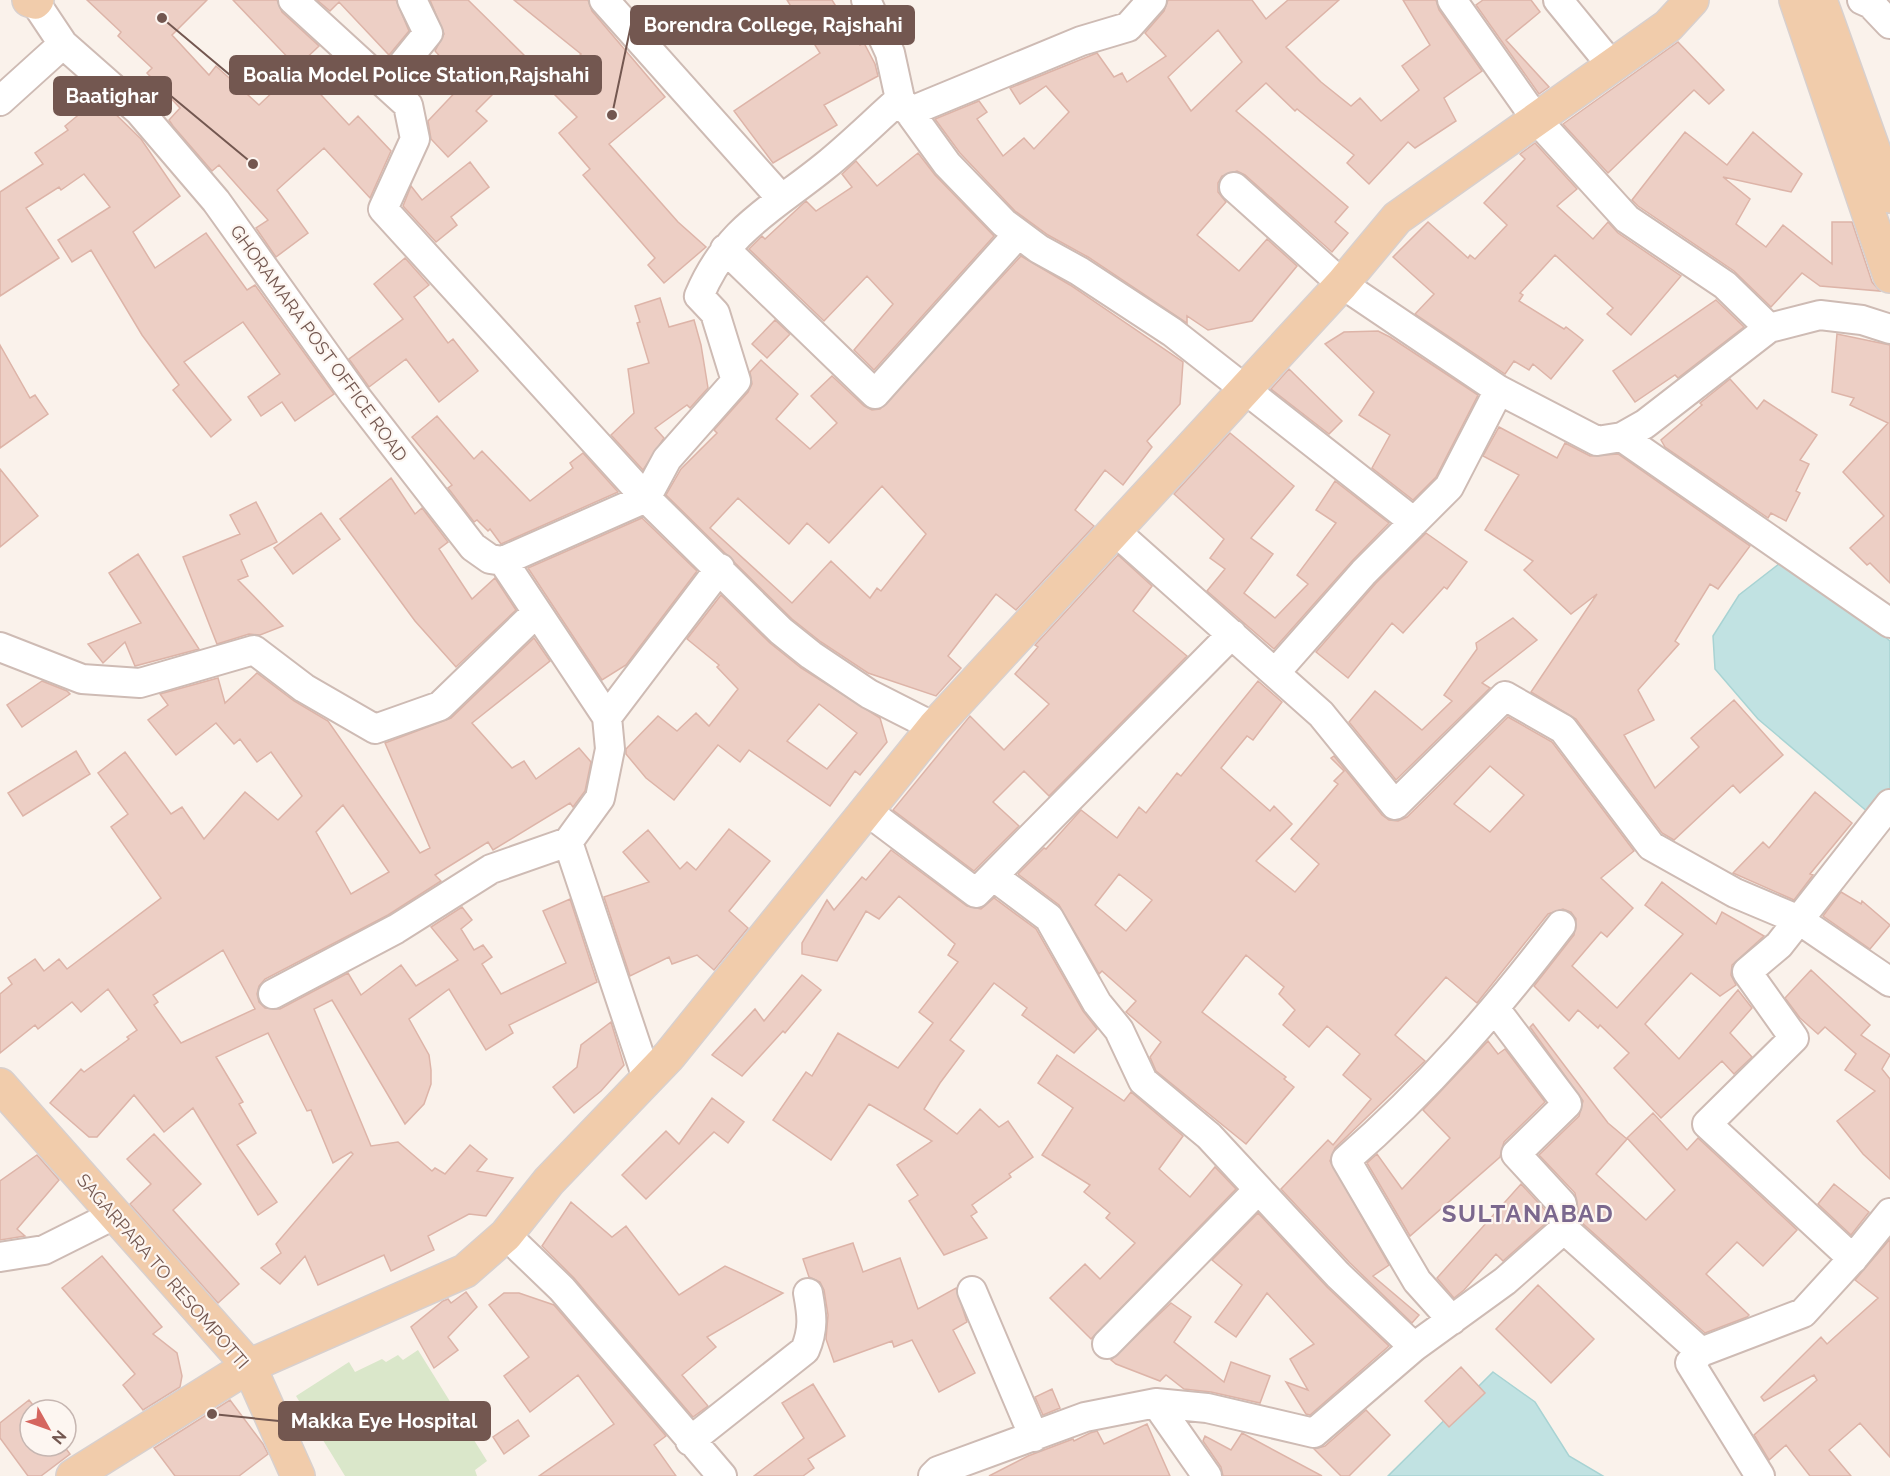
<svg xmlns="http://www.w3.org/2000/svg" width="1890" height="1476" viewBox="0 0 1890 1476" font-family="Raleway,sans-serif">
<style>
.green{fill:#dae7ca}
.water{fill:#c1e2e2;stroke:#a8d3d3;stroke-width:1.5}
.building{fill:#edcfc5;stroke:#ddb4a8;stroke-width:1.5;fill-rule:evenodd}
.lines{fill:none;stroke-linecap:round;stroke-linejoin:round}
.minor-casing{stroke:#cebbb4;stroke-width:32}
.major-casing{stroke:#d8d0ce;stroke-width:36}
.minor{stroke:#fff;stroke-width:28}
.major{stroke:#f1ccab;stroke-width:33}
.labels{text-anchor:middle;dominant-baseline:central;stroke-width:4.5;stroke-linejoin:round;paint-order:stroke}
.street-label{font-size:18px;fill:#735750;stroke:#fdf6f1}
.district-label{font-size:24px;font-weight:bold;letter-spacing:1.5px;fill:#7b688e;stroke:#fdf6f1}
.leader{fill:none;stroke:#735750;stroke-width:2}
.callout-dot{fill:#735750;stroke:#fdf6f1;stroke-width:2}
.callout{fill:#735750;stroke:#735750;stroke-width:2}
.callout-label{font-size:20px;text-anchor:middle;font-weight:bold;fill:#fff}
</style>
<rect width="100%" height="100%" fill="#faf2eb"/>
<!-- green -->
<path class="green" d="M418,1350l69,111 -12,9 2,6h-132l-49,-80 53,-34 6,10 27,-13 4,3 12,-7 5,5z"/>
<!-- water -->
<path class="water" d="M1784,560l31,21 75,60v147l-21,25 -111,-94 -43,-50 -2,-33 26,-41z
M1493,1372l42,30 34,54 34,20h-215z"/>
<!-- building -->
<path class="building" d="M87,0h120l-35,35 37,40 7,-9 43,39 38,-36 52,56 9,-9 33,35 -21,47 -46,-50 -47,42 31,43 -32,24 -20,-29 12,-8 -49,-55 -7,6 -39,-45 -4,-6 11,-12 -33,-35 5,-5 -34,-32 3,-4z
M233,0h44l5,12 37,34 -22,21z
M317,0h79l13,31 -20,24 -50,-53 -9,9z
M430,0h38l60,59 -52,52 11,10 -39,36 -17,-18 -3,-18 36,-38 -29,-32 9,-17z
M514,0h74l4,11 73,86 -56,47 69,78 28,25 -42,36 -16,-18 7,-7 -72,-83 7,-6 -31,-36 18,-16 -33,-33 37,-30z
M787,0h45l28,45 4,-2 11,21 3,12 -54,29 13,20 -64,38 -39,-52 86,-58z
M1168,0h84l14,19 22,-19h51l-53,47 35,35 30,24 9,-8 21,23 38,-31 -17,-24 28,-21 -27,-45h33l3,10 43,61 -38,27 12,23 -41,27 -7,-6 -39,42 -22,-21 7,-8 -57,-46 -2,2 -29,-28 -30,28 112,96 -13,15 13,11 -16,19 -87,-77 -8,-4 -15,5 -4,7v9l8,10 -29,33 42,36 28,-32 30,27 -45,55 -44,9 -21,-14v7l-99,-66 -40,-22 -33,-24 -55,-58 -25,-34 44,-18 8,11 -10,7 26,37 21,-18 10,11 35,-37 -23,-26 -26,18 -10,-16 87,-35 17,24 8,-4 5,9 39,-26 -21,-23 19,-22zM1218,30l24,32 -51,49 -23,-34z
M1483,0h48l9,12 -34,28 43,47 -10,7 -63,-89z
M1678,42l46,48 -15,14 -15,-14 -86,83 -45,-49z
M99,98l42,41 39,57 -47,36 22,36 51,-35 41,57 8,-5 79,109 -39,27 -13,-19 -21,14 -13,-19 32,-23 -37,-52 -59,40 47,58 -20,17 -38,-47 6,-5 -37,-50 -51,-85 -19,12 -14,-22 52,-33 -26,-33 -23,16 -2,-3 -33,21 33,50 -59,38v-104l43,-28 -8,-11 33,-23 -3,-4z
M1685,132l42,33 26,-33 49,42 -11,18 -68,-15 27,22 -14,25 30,23 17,-22 49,39v-42h20l20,60 8,9 -60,-5 -18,-13 -31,34 -37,-36 -96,-65 -6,-6z
M1535,143l42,46 -20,17 36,33 15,-17 10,11 63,43 -50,59 -24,-21 6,-6 -58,-53 -35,38 3,2 -4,6 45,28 2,-2 17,13 -32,39 -18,-15 -4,6 -15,-9 -9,13 -90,-60 19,-20 -41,-37 35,-35 40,36 2,-3 5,4 32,-34 -23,-22 41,-44 -5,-5z
M918,153l17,22 59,61 -120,134 -20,-20 39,-46 -26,-28 -43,45 -75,-72 13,-13 3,3 41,-38 10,10 36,-24 -10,-13 14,-13 21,25z
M470,162l19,25 -38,30 6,8 -21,17 -33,-36 8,-20 11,14z
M1021,256l49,29 113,77 -3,42 -33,37 5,6 -29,38 -18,-15 -30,40 19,16 -78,84 -20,-16 -48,62 13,12 -25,28 -68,-23 -47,-31 -29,-23 -126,-124 15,-26 36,-36 -3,-3 34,-38 4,-8 -2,-12 11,-12 37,34 -22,25 34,30 27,-26 -26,-27 21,-20 32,30 8,4 8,-1zM882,486l44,48 -45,57 -4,-3 -7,10 -39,-37 -39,42 -82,-75 28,-30 51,46 18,-21 22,20z
M405,258l24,27 -15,12 34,46 5,-4 25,32 -39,31 -33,-43 -37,28 -20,-28 54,-40 -29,-35z
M660,298l9,29 25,-7 7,25 7,43 -18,20 -3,-3 -32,23 9,10 -21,32 -32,-35 23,-22 -6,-44 21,-6 -12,-40 3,-1 -5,-16z
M1716,300l28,27 -66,51 -3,-3 -40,27 -22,-31z
M775,320l15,14 -23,24 -15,-14z
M1378,331l12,6 88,58 -42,82 -23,23 -41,-32 18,-33 -31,-20 15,-23 -49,-48 19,-12z
M1837,334l53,11v238l-20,-20 -3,2 -17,-17 34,-32 -41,-44 45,-49 -38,-18 4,-7 -22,-6z
M0,345l30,53 5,-3 13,19 -48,34z
M1289,369l53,52 -13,13 -58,-45z
M1730,379l27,30 7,-9 53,35 -17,25 9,4 -13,27 4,2 -14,28 -15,-8 -3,5 -103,-71 -4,-7 41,-35 -2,-2z
M437,416l37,43 8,-8 48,50 43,-33 -3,-5 13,-10 35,39 -117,52 -11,-15 -2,2 -11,-11 -3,2 -26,-34 4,-3 -40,-48z
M1499,427l58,31 8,-15 25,13 28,-2 132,92 -32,43 -8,-5 -35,57 4,3 -41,46 16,30 -30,15 31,53 44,-41 -8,-9 43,-38 49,55 -43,38 -7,-8 -59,55 -12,-7 -86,-114 -45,-27 66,-98 -26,20 -47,-44 9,-9 -48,-31 34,-55 -36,-19z
M1230,433l64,53 -43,52 22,16 -29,39 31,25 33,-34 -11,-9 39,-52 -20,-13 19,-29 54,42 -37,38 -78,88 -67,-58 18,-22 -15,-11 14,-19 -50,-45z
M0,469l38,47 -38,31z
M391,478l24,36 7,-6 26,34 -9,7 33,50 23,-21 21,32 -60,57 -41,-46 -75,-102z
M256,502l21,40 -36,18 7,16 -10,4 45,46 -23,9 -11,-1 -32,10 -34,-87 57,-23 -10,-19z
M321,513l19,26 -47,35 -19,-26z
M642,518l55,53 -71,94 -24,15 -74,-112z
M1426,533l41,29 -20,27 -3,-2 -41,46 -11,-10 -44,55 -32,-26 60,-69z
M138,554l61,95 -64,17 -10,-24 -22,21 -15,-19 53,-21 -32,-50z
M1118,555l34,31 -19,25 54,45 -138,140 -25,-25 -31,31 26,24 -45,45 -81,-61 77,-94 34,34 45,-46 -34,-30 23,-27 -3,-2z
M721,595l49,48 31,25 79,50 7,24 -27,33 -5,-4 -25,35 -81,-56 -9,12 -22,-17 -44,55 -28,-22 -20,-24v-5l32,-33 19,15 19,-18 13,13 29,-37 -21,-22 2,-2 -32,-26zM819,704l38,29 -30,36 -40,-28z
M1513,618l24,22 -55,43 8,5 -94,92 -47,-58 26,-31 47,39 30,-29 -8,-6 33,-46 -1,-6z
M534,638l16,23 -78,62 40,45 12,-7 12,18 43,-31 12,14 -6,29 -12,16 -3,-4 -77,47 -5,-8 -53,33 6,6 -53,34 -123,64 -6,7 -2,8 2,8 6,6 15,1 68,-36 13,22 40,-30 15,21 42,-26 -27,-33 31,-20 10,13 -11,9 13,21 9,-5 9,12 -10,7 19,30 65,-31 -23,-52 27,-12 27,83 -88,43 4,8 -27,17 -37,-61 -40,30 20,36 2,15v14l-7,20 -19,20 -73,-124 -18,9 57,137 27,-4 34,29 3,-3 10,6 25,-29 17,14 -10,12 36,7 -27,38 -17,-2 -41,22 6,14 -43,21 -7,-16 -66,30 -13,-29 -25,28 -19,-16 20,-15 -5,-9 77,-90 -2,-2 -18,11 -22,-53 -4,1 -39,-78 -52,24 27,45 -4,2 17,29 -19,12 40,57 -19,13 -65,-107 -29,24 -30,-37 -37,42h-8l-39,-34 31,-34 3,3 45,-33 -2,-2 10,-7 -29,-41 -27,23 -9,-10 -34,27 -3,-4 -35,28v-59l12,-10 -4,-6 27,-19 9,12 15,-12 8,10 94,-71 -50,-71 17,-13 -30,-41 27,-21 46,62 11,-7 22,32 41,-47 33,28 24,-24 -31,-44 -14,10 -17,-23 -6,5 -18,-21 -40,32 -28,-35 20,-15 -8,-11 58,-16 7,25 32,-30 37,28 34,20 92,132 10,-5 -45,-105 66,-25zM343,805l46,67 -38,22 -35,-62zM223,950l32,59 -74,34 -27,-38 4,-3 -5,-7z
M42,681l25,10 3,3 -48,33 -15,-22z
M1258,681l24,21 -29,38 -6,-4 -26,32 49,43 4,-5 18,18 -36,37 39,31 24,-28 -28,-25 47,-55 -4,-3 10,-10 -13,-13 3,-2 48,59 7,5 9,1 9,-4 101,-100 44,25 82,109 -33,27 32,30 -26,29 -6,-5 -29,34 45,42 66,-74 -38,-29 17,-23 54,42 6,-12 42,24 -32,29 -1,10 5,10 -16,11 -29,-23 -46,51 34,35 59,-69 14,18 -22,25 22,24 -18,17 -12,-13 -61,57 -47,-50 15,-15 -29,-28 -2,3 -20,-18 -9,11 -35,-35 40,-51 2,-16 -5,-7 -8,-3 -15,5 -71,89 -31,-26 -51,58 30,26 -90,87 -5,13 59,104 -16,11 46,39 -7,8 -62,-60 -69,-74 47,-49 5,5 38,-46 -28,-24 17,-21 -33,-28 -18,21 -26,-22 12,-15 -16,-16 5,-7 -38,-32 -44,57 84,65 -2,2 10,8 -48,57 -90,-73 -6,-14 11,-15 -35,-30 10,-11 -34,-30 -3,3 -40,-69 -41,-31 26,-26 2,1 35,-39 36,28 22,-31 7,6 31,-40 4,3zM1490,766l34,29 -34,37 -36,-28zM1119,874l33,26 -26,31 -31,-26z
M76,751l14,23 -67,42 -15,-23z
M1815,792l37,31 -42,51 3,1 -19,25 -61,-27 30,-31 6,6z
M729,829l41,32 -41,50 19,17 -34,42 -17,-15 -25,9 -3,-7 -39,19 -26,-79 45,-15 -26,-30 25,-22 32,39 7,-7 9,8z
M891,850l76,56 14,3 13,-11 42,31 47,82 14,18 -23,24 -52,-38 5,-7 -33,-25 -44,57 14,11 -24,32 -16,26 33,25 23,-25 19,18 9,-6 25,36 -24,17 2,3 -39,28 5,7 -6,4 16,22 -43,17 -35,-54 9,-6 -21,-30 35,-24 -63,-37 -38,56 -58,-40 33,-48 6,4 26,-43 60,35 35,-45 -14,-11 39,-50 -10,-7 7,-11 -56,-48 -20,23 -13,-8 -29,50 -35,-7v-11l25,-43 7,10 28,-33 4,3z
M1841,892l20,12 1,-3 28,24 -20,24 -47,-33z
M1811,970l59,55 -9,10 29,20 -8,14 8,10v100l-27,-25 -26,-33 38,-30 -30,-21 11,-16 -31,-27 -7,7 -18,-16 -15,-20z
M802,975l19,15 -36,43 -2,-2 -41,45 -30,-21 43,-46 9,12z
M611,1022l13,43 -23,26 -27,22 -21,-26 24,-20 4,-22z
M1533,1024l75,99 19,16 -31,35 50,46 29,-30 -48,-52 26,-25 34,37 11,-12 99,92 -34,36 -26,-24 -31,32 43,41 -2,2 -42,16 -125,-112 -5,-28 -36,-38 40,-39 4,-15 -53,-74z
M1488,1041l10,13 7,-5 40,53 -41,40 -4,15 -90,79 -43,-73 10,-9 25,35 48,-51 -27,-28z
M1057,1055l67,46 7,-9 52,44 -24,33 31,28 25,-30 21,22 -145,150 -41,-41 35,-34 15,15 35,-36 -29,-25 4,-5 -26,-21 6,-7 -48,-30 31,-47 -35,-25z
M712,1098l32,24 -16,21 -14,-11 -68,67 -24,-24 44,-44 13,13z
M154,1134l47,50 -28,26 66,74 -21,19 -88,-99 21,-20 -24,-25z
M37,1155l22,25 -42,49 8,7 -25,4v-59z
M1521,1184l25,27 1,11 -44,39 -7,-7 -32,36 -10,8 -17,-20z
M1834,1184l35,28 -18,23 -33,-31z
M571,1202l41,35 14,-11 53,69 46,-29 58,27 -76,44 9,10 -34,28 26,31 -15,11 -119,-139 -32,-32z
M1258,1213l69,74 62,59 -79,69 -4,-1 -20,-32 22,8 -18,-31 24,-15 -47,-51 -31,44 -21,-15 27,-37 -30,-25z
M1890,1239v218l-30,-34 -31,27 22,26h-41l-24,-31 -17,15 -15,-25 63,-55 -3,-5 -50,26 -3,-4 60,-60 6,7 51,-46 -23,-18z
M853,1243l10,29 37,-14 18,51 38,-21 11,34 -14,8 22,43 -36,19 -27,-52 -18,7 -2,-6 -58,21 -8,-23 2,-24 -4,-25 -4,-8 -11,-5 -6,-18z
M102,1256l60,71 -9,7 24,19 5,23 -2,11 -37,23 -20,-25 12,-11 -73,-86z
M1538,1285l56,54 -43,44 -55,-54z
M466,1292l11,15 -29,30 10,13 -24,18 -23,-41 32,-26 5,-2 3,4z
M504,1293h15l35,12 112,131 -12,9 22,31h-137l75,-52 -36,-49 -48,37 -26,-36 25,-19 -40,-52z
M1171,1303l20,14 -17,25 50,40 7,-20 39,14 -10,27 -49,-11 -27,-3 -18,-14 -6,6 -44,-17 -5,-4z
M1461,1367l24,26 -36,34 -24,-26z
M813,1384l32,52 -37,23 6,9 -11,8h-49l50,-38 -22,-35z
M1052,1389l8,19 -17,7 -8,-18z
M29,1400l8,10h-7v36h34l6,8 -29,22h-13l-28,-38v-15z
M230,1400l33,44 5,10 -29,22h-64l-21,-28z
M1366,1410l24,25 -41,41h-8l-27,-27 11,-3z
M518,1420l11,16 -25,18 -11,-17z
M1147,1424l23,52h-181l39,-20 45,-17 1,2 16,-8 7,-2 7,13z
M1242,1433l80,43h-99l-2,-9 -18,-26 2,-5 26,14z"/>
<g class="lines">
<defs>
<path id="minor" d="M293,0l93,85 42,-52 -16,-33
M604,0l177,198
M866,0l24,53 10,46 47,65 57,59 35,26 40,22 93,61 242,190
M1452,0l84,119 91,100 98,66 44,43
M1558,0l54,66
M1862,0l9,4 19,20
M35,2l28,42 76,67 77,90 138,193 119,153 17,12 13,2 143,-63
M386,85l22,20 7,34 -32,70 263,289 135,133 30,24 58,39 65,33
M0,101l63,-57
M909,112l172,-71 47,-14 24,-27
M1234,187l108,97 157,106 98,51 25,-4 23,-13 124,-96 51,-13 42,5 28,9
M725,249l150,145 143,-160
M1622,437l268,186
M646,498l21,-39 69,-78 -21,-68 -16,-17c28,-67 73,-87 126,-130 26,-21 50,-45 75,-67
M1115,531l206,183 74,91 110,-109 58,33 88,117 84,47 64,27 91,62
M503,561l104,156
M0,647l82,32 58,4 114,-33 50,38 71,41 65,-23 97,-94
M1275,673l89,-101 85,-85 50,-97
M867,811l109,82 256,-259
M993,876l56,42 48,85 22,27 24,51 66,55 129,139 76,72
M273,994l123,-65 95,-60 77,-27
M1496,1010l71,94 -51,50 46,50 2,25
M647,1078l-79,-236 32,-44 10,-49 -3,-32 113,-149
M506,1235l56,54 160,187
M0,1257l44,-7 72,-36
M1853,1259l-146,-135 87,-86 -47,-66 32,-27 111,-141
M972,1291l62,146
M1452,1320l-35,-39 -71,-121c82,-71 149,-149 215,-235
M1107,1344l151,-154
M1701,1352l-11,11 70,113
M1156,1403l51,73
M690,1441l115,-91c9,-21 7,-35 3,-57
M933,1476l5,-5 147,-54 71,-14 51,5 107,25 100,-86 91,-66 59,-52 137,123 102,-39 53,-58 34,-42"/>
<path id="major" d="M29,0l6,2 2,-2
M1796,0l94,276
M1820,0l70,196
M0,1085l249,281 49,110
M73,1476l176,-110 216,-95 41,-36 43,-54 120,-125 265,-329 408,-443 55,-66 271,-192 24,-26"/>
</defs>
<!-- minor casing -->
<use href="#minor" class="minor-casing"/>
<!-- major casing -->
<use href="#major" class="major-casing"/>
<!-- minor -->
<use href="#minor" class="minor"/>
<!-- major -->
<use href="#major" class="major"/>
</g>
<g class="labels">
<!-- street labels -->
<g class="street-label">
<text transform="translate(319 343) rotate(54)">GHORAMARA POST OFFICE ROAD</text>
<text transform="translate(163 1271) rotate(49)">SAGARPARA TO RESOMPOTTI</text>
</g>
<!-- district labels -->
<g class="district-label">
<text x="1528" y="1213">SULTANABAD</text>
</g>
</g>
<!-- callouts -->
<path class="leader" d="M612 115L631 25M162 18L230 75M253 164L171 96M212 1414L279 1421"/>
<g class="callout-dot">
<circle cx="612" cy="115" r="6"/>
<circle cx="162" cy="18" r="6"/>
<circle cx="253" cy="164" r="6"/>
<circle cx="212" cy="1414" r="6"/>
</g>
<g class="callout">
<rect x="631" y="6" width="283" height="38" rx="6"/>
<rect x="230" y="56" width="371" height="38" rx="6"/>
<rect x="54" y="77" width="117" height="38" rx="6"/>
<rect x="279" y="1402" width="211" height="38" rx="6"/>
</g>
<g class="callout-label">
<text x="773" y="32">Borendra College, Rajshahi</text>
<text x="416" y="82">Boalia Model Police Station,Rajshahi</text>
<text x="112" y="103">Baatighar</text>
<text x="384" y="1428">Makka Eye Hospital</text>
</g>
<!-- north arrow -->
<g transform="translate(48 1428) rotate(130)"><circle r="28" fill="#fdf6f1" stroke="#c6b6b1" stroke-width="1.5"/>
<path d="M0-4.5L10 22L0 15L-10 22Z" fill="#d5665f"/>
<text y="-9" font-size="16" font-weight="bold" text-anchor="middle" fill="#735750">N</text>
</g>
</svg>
